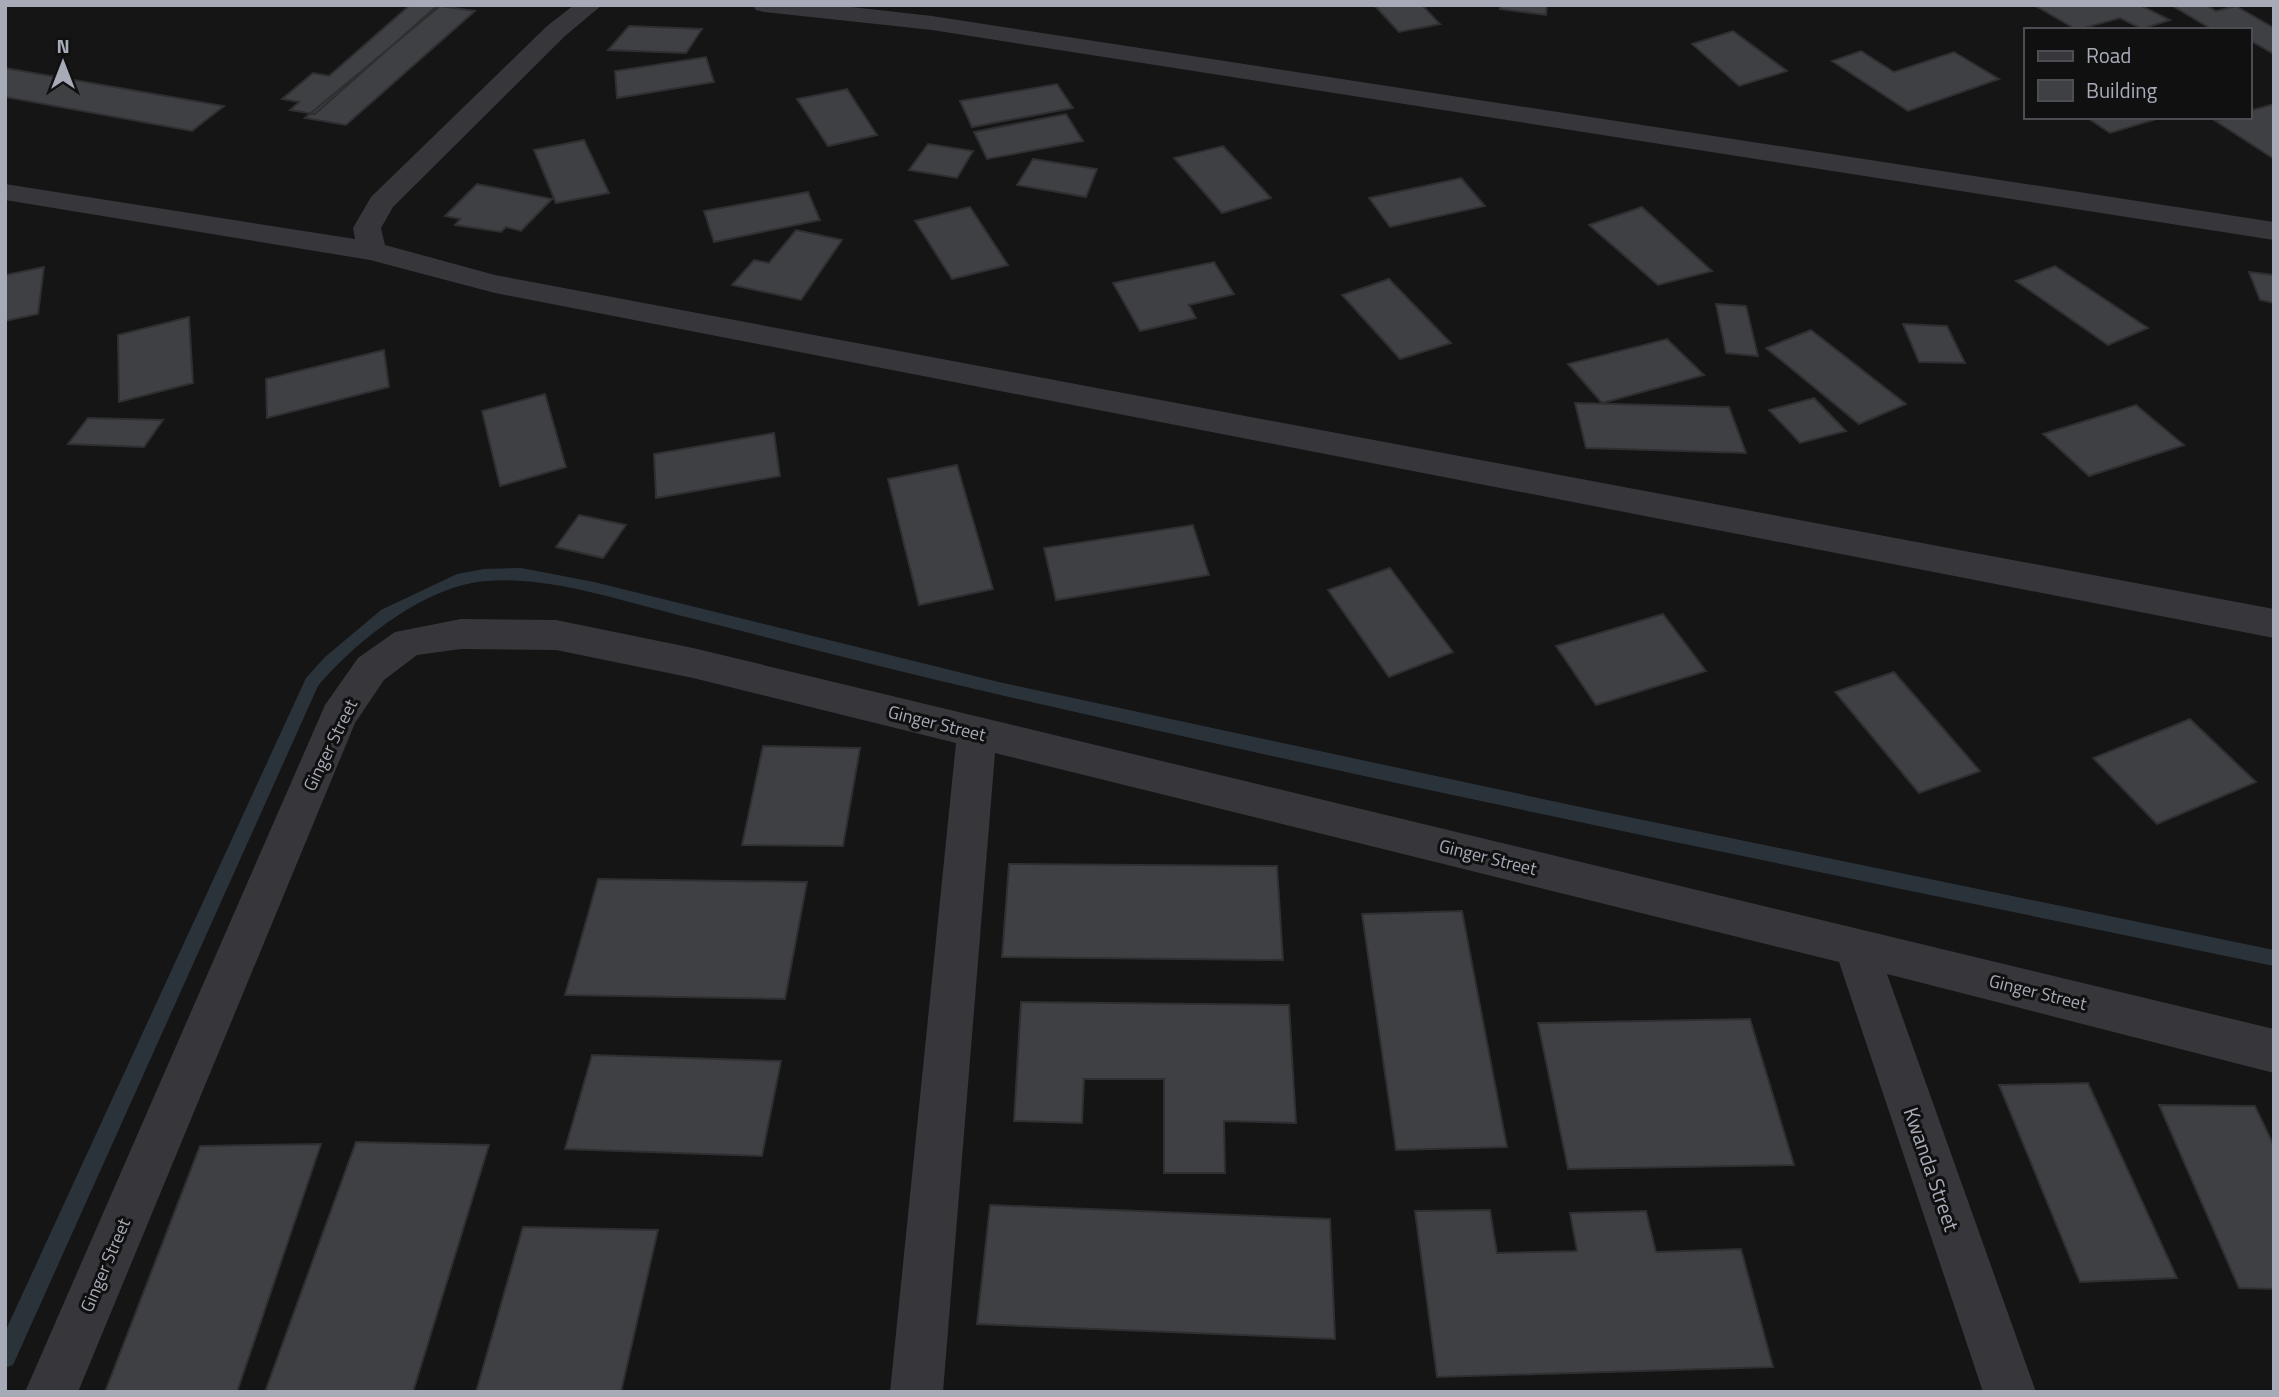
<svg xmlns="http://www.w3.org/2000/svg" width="2279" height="1397" viewBox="0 0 2279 1397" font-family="'Titillium Web',sans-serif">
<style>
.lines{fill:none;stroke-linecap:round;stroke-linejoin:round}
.stream{fill:#2b333a;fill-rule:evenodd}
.building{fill:#3f4043;stroke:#2f2f32;stroke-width:2}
.minor{fill:#36363b;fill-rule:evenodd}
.labels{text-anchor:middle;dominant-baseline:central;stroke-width:6;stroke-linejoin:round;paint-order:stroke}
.street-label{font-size:18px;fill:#a7abb7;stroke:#101011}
.near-street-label{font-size:21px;fill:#a7abb7;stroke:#101011}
</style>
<rect width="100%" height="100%" fill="#151516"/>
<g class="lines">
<!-- stream -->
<path class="stream" d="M521,568l73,14 409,101 582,125 689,142v16c-423,-88 -848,-173 -1269,-270 -110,-25 -218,-54 -327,-81 -60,-15 -129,-39 -191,-34 -61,4 -131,60 -169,105l-305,679 -8,3v-36l301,-654 19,-21 56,-47 76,-36 27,-5z"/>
</g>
<!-- building -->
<path class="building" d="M410,5h28l-123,109 -25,-4 9,-8 -17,-3 31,-26 16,3z
M1374,5h48l18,19 -41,8z
M1501,5h46l-1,10 -46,-6z
M2034,5h106l30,15 -28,9 -22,-11 -43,12z
M2171,5h35l10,6 20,-5 38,22v26l-25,-14v-10h-36z
M440,6l35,5 -129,114 -41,-7z
M629,26l73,3 -16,24 -78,-3z
M1733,31l54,40 -48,15 -47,-42z
M1861,51l33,21 60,-20 45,27 -91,32 -76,-50z
M706,57l8,25 -97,16 -2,-27z
M5,68l219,38 -32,25 -187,-34z
M1057,84l16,24 -101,19 -12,-26z
M847,89l30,46 -49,11 -31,-47z
M2274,104v55l-60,-39 35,-3v-6z
M1066,114l17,27 -96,18 -13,-27z
M2086,117h73l1,1 -50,15z
M584,140l25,53 -53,10 -22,-53z
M928,144l45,7 -16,27 -48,-8z
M1223,146l48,52 -49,15 -48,-55z
M1033,159l64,10 -11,28 -69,-12z
M1461,178l24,28 -95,21 -21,-29z
M477,184l75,15 -31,32 -15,-4 -5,5 -46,-7 5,-6 -15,-3z
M808,192l12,28 -106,22 -10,-31z
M970,207l38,58 -56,14 -37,-58z
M1642,207l70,64 -54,14 -69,-60z
M796,230l46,10 -41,60 -69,-15 22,-25 15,3z
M1214,262l20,32 -45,11 7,13 -56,13 -27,-48z
M2055,266l93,62 -40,17 -92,-64z
M44,267l-6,47 -33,7v-46z
M2249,272l25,3v28l-14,-3z
M1389,279l62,64 -51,16 -58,-64z
M1716,304l30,2 12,50 -32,-3z
M189,317l4,66 -74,19 -1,-67z
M1903,324l44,2 18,37 -46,-1z
M1811,330l95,74 -47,20 -93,-76z
M1667,339l37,36 -102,28 -34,-39z
M384,350l5,37 -122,31 -1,-39z
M545,394l21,73 -66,19 -18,-75z
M1814,398l32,33 -46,12 -31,-33z
M1575,403l154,4 17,46 -160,-5z
M2136,405l48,40 -95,31 -46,-42z
M88,418l75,2 -19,27 -76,-3z
M774,433l6,43 -124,22 -2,-44z
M957,465l36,124 -74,16 -31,-126z
M579,515l47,10 -23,33 -47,-11z
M1193,525l16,50 -153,25 -12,-52z
M1390,568l63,84 -64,25 -61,-87z
M1663,614l43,57 -110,34 -40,-59z
M1894,672l86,99 -61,22 -84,-101z
M2190,719l66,63 -99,42 -64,-66z
M763,746l97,2 -17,98 -101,-1z
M1009,864l268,2 6,94 -281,-3z
M598,879l209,3 -22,117 -220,-4z
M1462,911l45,236 -111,3 -34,-236z
M1021,1002l268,3 7,118 -72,-2 1,52h-61v-94h-80l-2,44 -68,-2z
M1750,1019l44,146 -226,4 -30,-146z
M592,1055l189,6 -19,95 -197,-7z
M2088,1083l89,195 -97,4 -81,-197z
M2159,1105l96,1 19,40v143l-35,-1z
M356,1142l133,3 -76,247h-148z
M321,1144l-84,248h-132l95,-246z
M990,1205l340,14 5,120 -358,-15z
M1490,1210l7,43 80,-2 -7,-38 76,-2 10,41 85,-3 32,118 -336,10 -22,-166z
M523,1227l135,3 -37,162h-145z"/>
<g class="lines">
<!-- minor -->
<path class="minor" d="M574,5h28l-37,31 -172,171 -12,21 4,17 110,30 1779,334v29l-1779,-345 -125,-33 -365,-60v-16l350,55 -2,-11 18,-31 176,-171z
M752,5h82l98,11 1342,206v18l-1342,-210 -168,-18 -8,-2z
M461,619l95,1 137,28 1581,381v44l-387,-99 149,418h-53l-144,-430 -844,-209 -52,639h-53l66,-649 -263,-65 -137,-28 -95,-1 -44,6 -33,25 -29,43 -277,669h-53l300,-687 33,-47 37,-26z"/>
</g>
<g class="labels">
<!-- street labels -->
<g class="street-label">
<text transform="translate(937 723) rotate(14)">Ginger Street</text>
<text transform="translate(330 745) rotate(-64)">Ginger Street</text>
<text transform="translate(1488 857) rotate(14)">Ginger Street</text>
<text transform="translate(2038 992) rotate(14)">Ginger Street</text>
<text transform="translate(105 1265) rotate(-67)">Ginger Street</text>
</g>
<!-- near-street labels -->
<g class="near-street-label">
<text transform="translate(1932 1169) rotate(71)">Kwanda Street</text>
</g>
</g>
<!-- border -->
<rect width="2279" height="1397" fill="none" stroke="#a7abb7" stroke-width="14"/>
<!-- legend -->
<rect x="2024" y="28" width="228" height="91" fill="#101011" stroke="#4c4e53" stroke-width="2"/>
<rect x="2038" y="51" width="35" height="10" fill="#36363b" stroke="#4c4e53" stroke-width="2"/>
<text x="2086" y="63" font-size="21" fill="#a7abb7">Road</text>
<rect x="2038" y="80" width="35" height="21" fill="#3f4043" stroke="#4c4e53" stroke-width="2"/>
<text x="2086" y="98" font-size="21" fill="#a7abb7">Building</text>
<!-- north arrow -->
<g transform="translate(63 63)" stroke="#101011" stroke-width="5" paint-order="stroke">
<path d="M0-5L12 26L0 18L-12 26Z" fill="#a7abb7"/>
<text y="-10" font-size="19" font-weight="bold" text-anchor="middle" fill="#a7abb7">N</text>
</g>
</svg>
